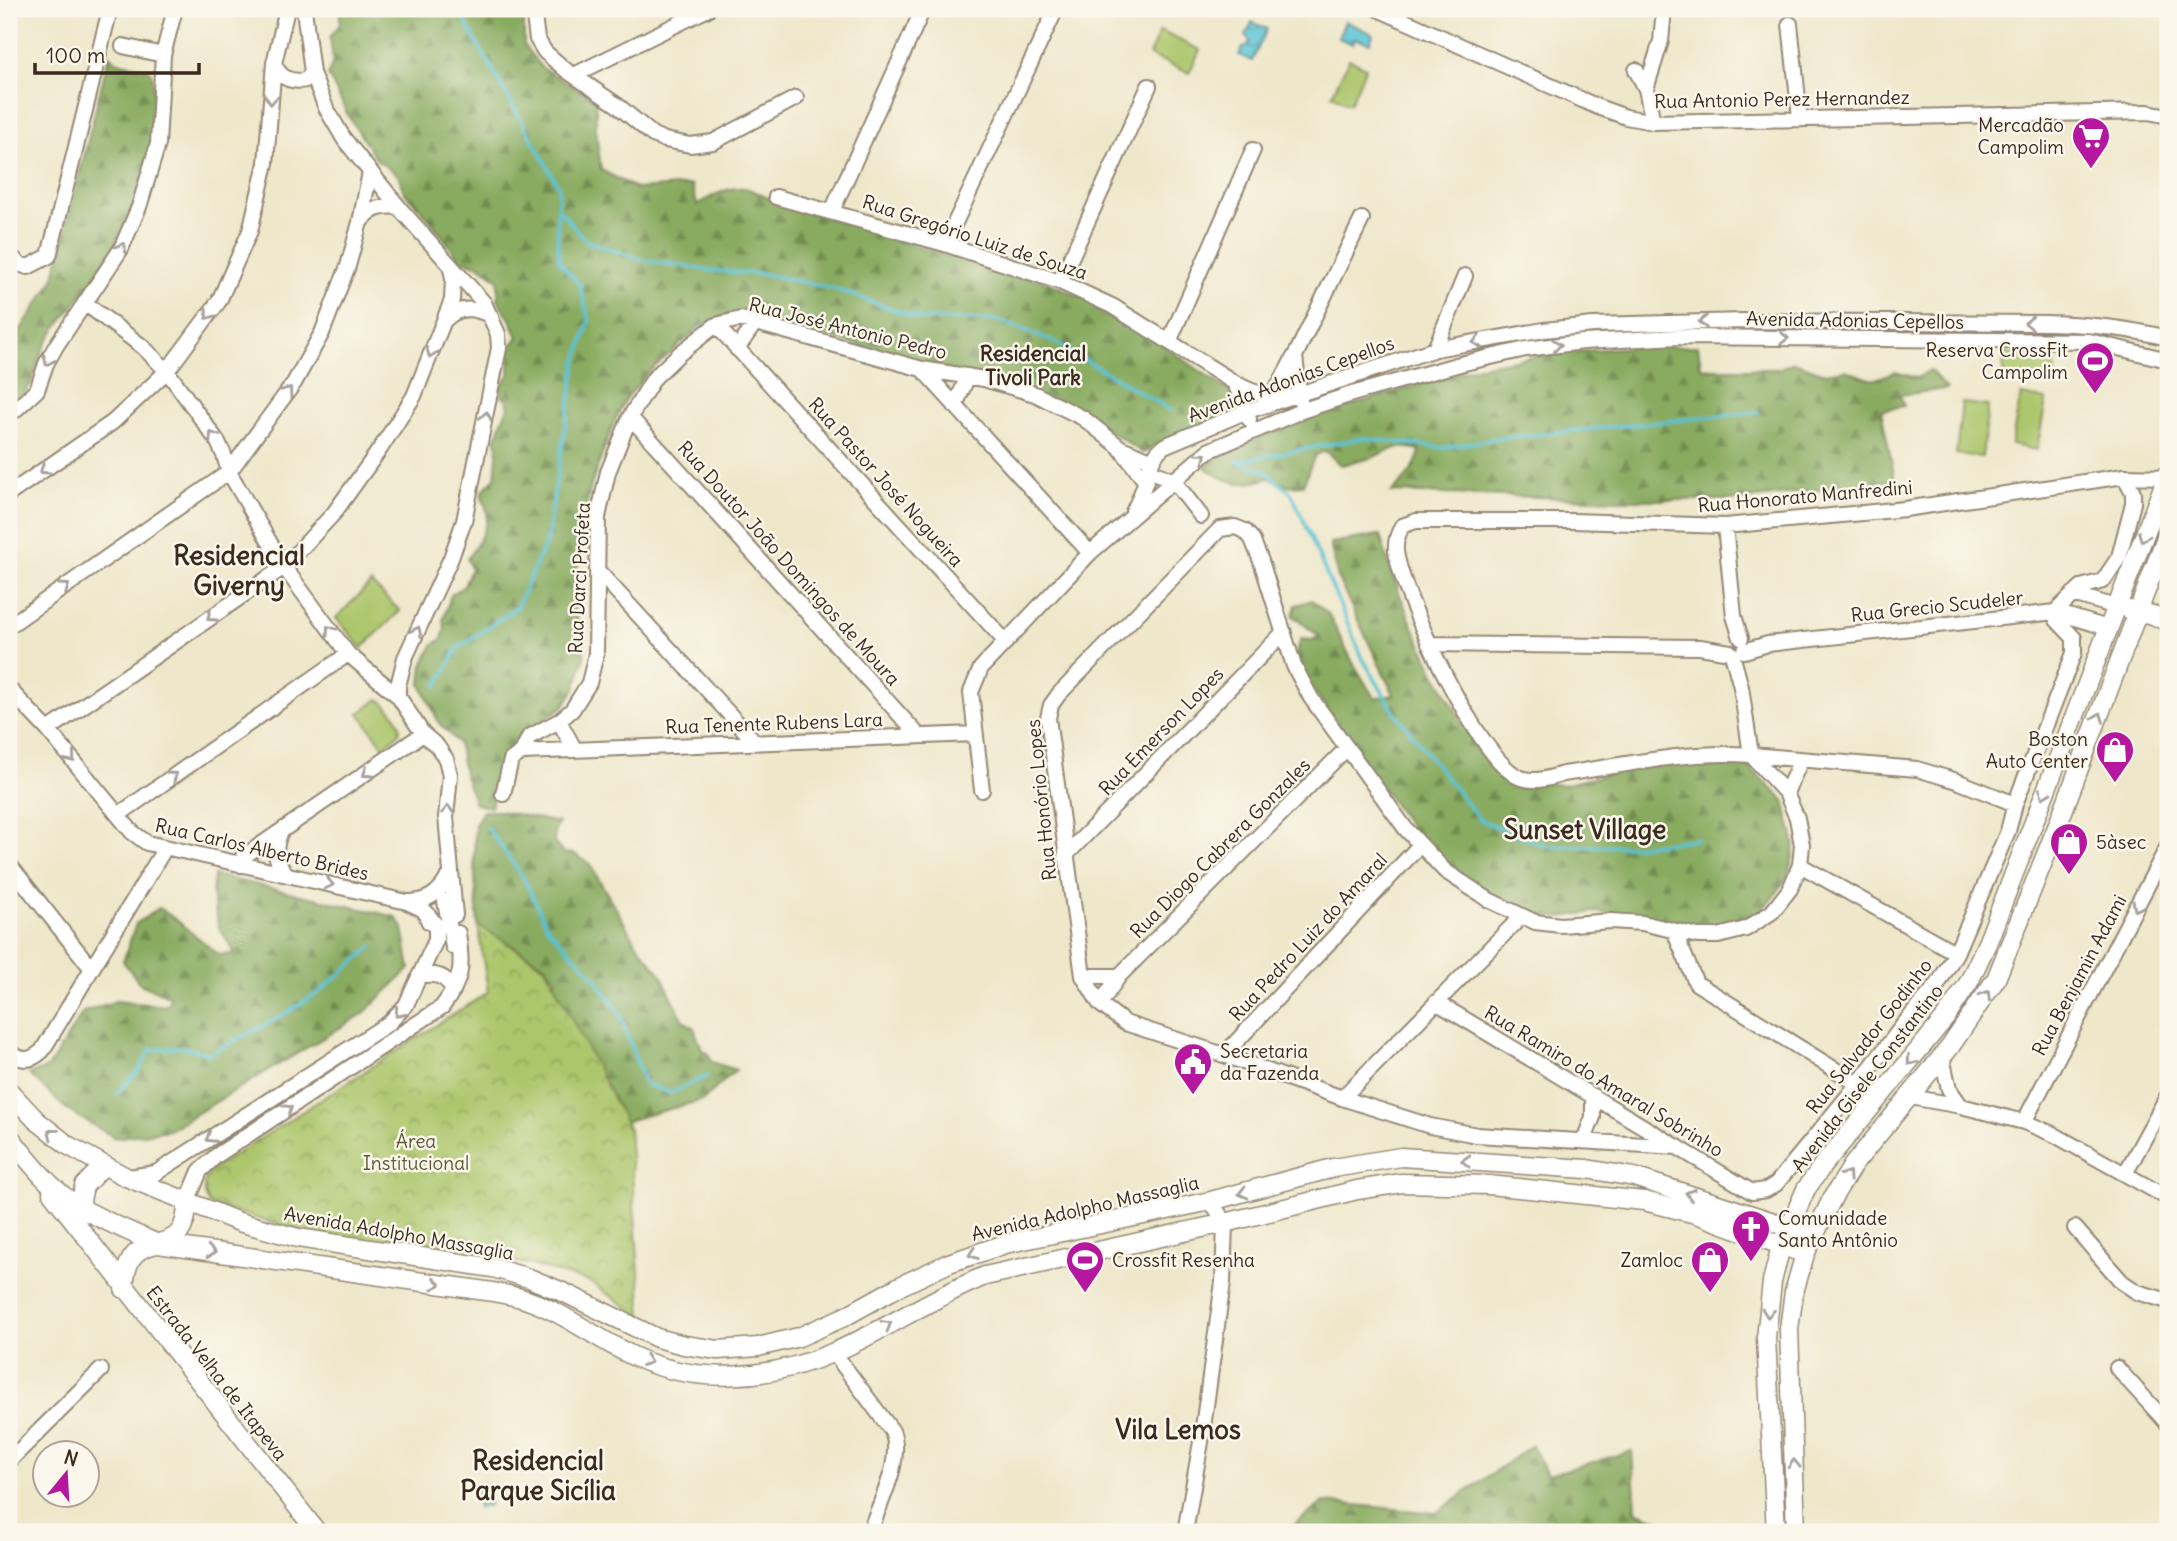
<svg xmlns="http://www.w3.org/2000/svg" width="2177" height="1541" viewBox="0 0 2177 1541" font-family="Delius,sans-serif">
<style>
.grass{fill:#acc66c;stroke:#747845;stroke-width:2}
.forest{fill:url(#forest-firs);stroke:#626a3f;stroke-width:2}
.park{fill:url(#park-crowns);stroke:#747845;stroke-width:2}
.water{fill:url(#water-waves);stroke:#4a767a;stroke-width:2}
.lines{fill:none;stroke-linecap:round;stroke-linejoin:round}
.stream{stroke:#59c3d5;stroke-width:3.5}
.minor-casing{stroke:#948874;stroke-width:18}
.major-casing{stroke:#948874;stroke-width:21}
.minor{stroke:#fff;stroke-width:14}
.major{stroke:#fff;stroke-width:18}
.oneway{stroke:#a79f9a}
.labels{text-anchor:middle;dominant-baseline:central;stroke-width:5;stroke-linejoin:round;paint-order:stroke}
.street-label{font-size:19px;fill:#3b2a1e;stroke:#fbf7ec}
.poi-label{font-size:19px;fill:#3b2a1e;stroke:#fbf7ec;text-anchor:end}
.park-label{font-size:19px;fill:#5d5935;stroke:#fbf7ec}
.neighbourhood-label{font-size:21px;font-weight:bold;fill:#3b2a1e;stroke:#fbf7ec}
.district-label{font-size:26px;font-weight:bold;fill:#3b2a1e;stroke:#fbf7ec}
</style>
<defs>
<pattern id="forest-firs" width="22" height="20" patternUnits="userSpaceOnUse" patternTransform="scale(1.75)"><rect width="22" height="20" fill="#89ab60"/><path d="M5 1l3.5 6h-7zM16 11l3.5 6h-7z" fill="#718b4f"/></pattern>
<pattern id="park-crowns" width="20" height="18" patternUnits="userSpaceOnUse" patternTransform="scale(1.75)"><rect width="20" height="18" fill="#acc66c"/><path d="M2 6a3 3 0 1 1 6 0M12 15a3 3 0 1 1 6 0" fill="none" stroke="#8da158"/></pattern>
<pattern id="water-waves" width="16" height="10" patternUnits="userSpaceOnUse" patternTransform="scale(1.75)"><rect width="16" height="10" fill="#59c3d5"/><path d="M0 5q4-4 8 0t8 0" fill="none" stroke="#4b9fac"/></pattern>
</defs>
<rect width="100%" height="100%" fill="#fbf7ec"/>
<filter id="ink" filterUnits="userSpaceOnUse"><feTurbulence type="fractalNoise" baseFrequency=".0143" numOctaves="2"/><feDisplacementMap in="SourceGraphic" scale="14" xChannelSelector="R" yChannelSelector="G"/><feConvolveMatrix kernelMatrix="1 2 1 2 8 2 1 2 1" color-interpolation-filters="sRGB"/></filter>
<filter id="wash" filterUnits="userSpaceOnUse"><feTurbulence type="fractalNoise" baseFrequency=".00686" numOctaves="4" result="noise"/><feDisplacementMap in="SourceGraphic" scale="28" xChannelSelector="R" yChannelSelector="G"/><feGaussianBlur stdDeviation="1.57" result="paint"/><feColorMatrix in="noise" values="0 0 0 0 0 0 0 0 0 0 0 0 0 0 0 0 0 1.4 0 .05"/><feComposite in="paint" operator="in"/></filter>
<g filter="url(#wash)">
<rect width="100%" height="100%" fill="#eee7ca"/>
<!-- grass -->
<path class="grass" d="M1160,31l40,19 -11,23 -40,-18z
M1349,59l17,8 -16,37 -18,-9z
M2004,353l51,1 -1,26 -51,-2z
M2021,395l25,5 -9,50 -26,-5z
M1962,403l26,3 -6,51 -26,-3z
M371,583l29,28 -38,37 -26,-30z
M379,699c11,10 21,17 21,33l-16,15 -25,-34z"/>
<!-- forest -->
<path class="forest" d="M340,9h184v36l17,22 55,33v29l5,41 36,19 55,-4 5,20c15,-8 36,-23 54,-15 8,3 16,8 26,12l207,65 63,15 65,28 107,74 13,10 7,12 -5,8 -64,23 -27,16 -57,-38 -165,-53 -182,-48 -14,1 -24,11 -52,46 -24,28 -12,25 -22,60 -12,62 -5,62 10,28v21l-9,31 -12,18 -41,26 -14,17 -8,20 -9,37 -16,-3 -11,-31 -6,-30 -19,-20 -18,-39 2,-19 10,-20 9,-6 3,-11 -2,-8 8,-25 13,-9 7,-17 -4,-10c8,-11 19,-27 20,-42 2,-22 -18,-16 8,-39l3,-32 -3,-7c7,-11 6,-22 14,-32l-2,-7 -6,-5 -1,-7 9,-13v-27l9,-11 -8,-18 -12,-18v-21l-18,-14 -20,-6 -31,-41 -25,-27 -6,-17 -21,-15 -28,-43 -21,-42 5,-14 -3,-24 10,-13z
M109,55c11,14 30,6 43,18 9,73 -19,148 -59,207 -14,21 -32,39 -45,60 -18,30 -7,45 -39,67v-60l44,-66z
M1698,346l3,21 9,2h68l16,-7 31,11 20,-3 28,10 22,-8 22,6 13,-8 17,19 -47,6 4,11 -23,4 14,70 -154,20h-120l-229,-8c13,-12 25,-25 28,-42 -22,-6 -28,-1 -47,7 -11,4 -22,6 -33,8l-14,-14 -11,4 -12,30 -15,1 -19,-8c-25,9 -43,6 -64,-11l20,-16 89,-34 165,-51 70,-12 70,-6z
M1380,535c25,90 67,167 120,244l63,6 36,-9 88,-15 31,-1 31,7 35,33 11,45 -5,27 -13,21 -17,19 -20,11 -27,7 -88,-16 -33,-2 -29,5 -29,-2 -35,-15 -51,-33 -38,-40 -101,-143 -13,-30 5,-15 11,1 7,-4 -26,-20 3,-11 16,-5 17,15 23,46 22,37 20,-3 -56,-116 -8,-36z
M483,811h17l59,12 -4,6 -1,14 9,10 11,1 15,9 48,81 24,30 22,46 11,8 8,22 6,3 4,9 24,8 -33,30 -70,19 -13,5 -65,-138 -1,-8 -8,-12 -68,-41 -4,-67 1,-34z
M214,875l182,42 7,11 7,41 -47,45 -194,116 -54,8 -48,-28 -38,-36 19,-6 35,-56 33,-11 50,5 5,-9 -31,-13 -17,-23 13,-37 23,-16 15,10 45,37 16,-2 -16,-25 -7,-34z
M1532,1445l15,30 85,-24 4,60 50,21h-398l7,-8 29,-22 112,11z"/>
<!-- park -->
<path class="park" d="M478,925l67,42 84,162 13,188 -52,-35 -61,-18 -214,-29 -105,-30c-8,-14 -9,-23 3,-36l275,-177z"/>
<!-- water -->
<path class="water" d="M1345,21l28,13 -3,9 -15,-5 -2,6 -15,-6z
M1252,22l15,7 -15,32 -13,-6 3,-7 6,-3 2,-3 -4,-7z
M484,1484l5,21 -11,3 -3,-22z"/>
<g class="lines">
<!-- stream -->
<path class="stream" d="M558,208l28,33 57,19 71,11 51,3 70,15 85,30 78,1 57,22 117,69
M1239,461l125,-23 79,10 49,-9 266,-27
M1237,462l27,8 28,24 71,165 30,51 87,110 67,26h88l62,-7
M437,686l21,-38 59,-41 29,-65 30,-178 13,-43 -9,-36 -21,-24 -2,-38 2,-36 -101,-178
M488,828l36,51 24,49 45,47 26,37 26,72 26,9 36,-17
M117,1093l22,-23 11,-20 33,-3 27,7 75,-40 34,-22 54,-46"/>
</g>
</g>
<g filter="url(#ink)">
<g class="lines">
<defs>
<path id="minor" d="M304,9l8,64 14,35 18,31 57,71 83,93 14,31 1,14 -35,173 -13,37 -46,100 -7,28v10
M533,9l4,30 8,13 22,19 50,34 36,30 12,5 25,5 23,-3 83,-44
M1378,9l220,98 28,10 27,5 495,-10 20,4
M1790,24l10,94
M123,46l40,9
M274,63c6,15 16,20 32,17l6,-7
M1636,70l10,19
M574,75l134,-66
M1653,122l-7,-33 15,-48 3,-32
M776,197l169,47 115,38 52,24 123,77 14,36
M832,211l91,-202
M361,221c10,-13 22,-16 38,-14
M945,244l111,-235
M9,254l10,10 9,3 21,-11 61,-247
M1060,282l89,-196
M86,304l57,43 24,24 51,71 6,13 5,17 55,95 64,87 50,42 25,38 14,12 9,13 4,16 -4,42 9,98
M445,320c14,-14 29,-13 46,-4
M716,325l290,317
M1169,342l84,-192
M737,349l18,-26
M1435,349l30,-73
M922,369l168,184
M1235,383c40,22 40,9 59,-26
M1300,401l-5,-45 67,-137
M955,406l13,-30
M9,412l5,-1 23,-21 9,-26 10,-18 65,-97 18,-42 19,-63 5,-89 12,-46
M630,417l289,319
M1121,449l25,33
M1148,470l25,10 28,36
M9,494l104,-72 54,-51 52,-70 31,-70 16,-68 8,-100 13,-54
M1133,512c4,-8 8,-17 11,-26 6,-16 6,-29 20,-40l81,-34 190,-63 109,-19 49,-5 152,-4 301,2c42,1 81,5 122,15
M1725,526l9,90 7,22
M597,570l159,173
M2073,594l43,13
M9,626l220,-154 65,-89 28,-50 26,-67 12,-44 10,-50
M1429,644l271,3 30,5
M1744,651l24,-7 287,-32 53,16
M1732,654l9,33 10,68 166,14 40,12 58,23
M9,689l39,41 84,102 15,11 260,59 17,8 5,12
M559,721l16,29
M48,730l236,-163 50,-54 46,-64 34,-53 38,-96 1,-22 -3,-13
M522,752l453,-18
M982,790l-11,-98 10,-24 109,-115 118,-102 93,-40 51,-17 108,-30 66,-15 57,-7 95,-5 411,4 79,19
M1786,793l15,-33
M503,794l8,-34 11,-8 7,-15 30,-16 13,-11 17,-27 7,-29 2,-137 10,-45 22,-55 24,-39 25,-24 37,-29 25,-6 181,50 62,10 51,15 48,24 38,30 30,12
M118,815l230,-161
M280,833c-6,17 -6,30 8,42
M1065,856l219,-224
M9,864l83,105
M241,865l2,-8 180,-123
M1800,865l156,88
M445,901l8,46
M408,902c18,0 30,-7 39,-23
M1674,931l22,52 162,101
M419,976c15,-3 28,-1 34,15
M1083,976h36
M1436,1002l316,190 14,-2 10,-6 82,-100 46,-60 34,-40 18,-31 52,-122 7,-27 59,-151v-15l-17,-18 -2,-8 26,-25 22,-6 16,-24 14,-54v-11l-9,-16
M1100,1004l19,-28 228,-228
M9,1052c13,9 21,10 33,-1l123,-203
M1224,1055l196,-210
M1942,1057l7,32 12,17
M1910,1097l51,9 63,16 29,12 115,64
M1342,1098l180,-182
M2024,1122l144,-276
M1584,1140l9,-23v-21
M1678,1147l-201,-12 -47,-9 -88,-28 -118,-43 -99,-32 -25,-19 -17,-28 -35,-258 3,-13 8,-11 161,-165 15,-2 10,4 7,8 9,22 33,105 17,32 94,130 40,43 44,29 46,22 26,3 50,-4 31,2 56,13h20l28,-7 26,-17 18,-23 10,-24 2,-20 -5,-27 -11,-25 -35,-38c-63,-5 -126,10 -188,19 -13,4 -28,9 -42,4 -41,-14 -120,-184 -125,-227 -1,-10 2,-17 6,-25l14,-5h157l152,5 180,-17 219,-33 43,1
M2125,1174l43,-79
M128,1177l28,-4 233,-150 17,-18 30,-65v-15l-10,-13
M187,1202l13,-31 16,-15 226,-149c21,-28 21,-41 16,-74
M2075,1228l47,54 15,10 31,9
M834,1353l58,78c12,29 -13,72 -22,101
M2117,1368l51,56
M9,1461l92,-91
M1185,1532l16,-90 22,-160 2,-59 -14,-22"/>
<path id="major" d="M2130,610l23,5 15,7
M9,1091l27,29 33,26 57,31 113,45 59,16 195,30 36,10 36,15 92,45 27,7 34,5 40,-3 41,-10 45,-20 54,-30 51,-24 56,-19 206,-43 122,-33 68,-11 186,12 47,8 180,58
M9,1136c20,25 41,53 69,70 25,15 53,26 80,38l321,46c14,2 29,4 42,8 41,12 75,41 114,59 63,29 139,22 202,-6 51,-23 96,-54 148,-75l240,-53 132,-33 45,-7 87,2 155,16 52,13 109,40
M52,1193l265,339
M78,1216l6,-30 19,-20
M124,1289c3,-74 63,-18 63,-87
M1776,1532l-10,-194 6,-56 9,-36 25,-57 17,-24 123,-148 23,-35 19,-41 180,-467
M1796,1532l-7,-203 5,-37 11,-38 28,-57 20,-32 97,-118 46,-68 61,-152 111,-295"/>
</defs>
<!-- minor casing -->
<use href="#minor" class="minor-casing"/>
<!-- major casing -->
<use href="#major" class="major-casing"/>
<!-- minor -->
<use href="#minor" class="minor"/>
<!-- major -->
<use href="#major" class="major"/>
</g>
<!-- one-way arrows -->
<defs><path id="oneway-chevron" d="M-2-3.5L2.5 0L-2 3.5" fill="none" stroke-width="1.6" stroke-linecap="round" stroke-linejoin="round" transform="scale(1.75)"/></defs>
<g class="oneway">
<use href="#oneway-chevron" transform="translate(271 100) rotate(94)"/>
<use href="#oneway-chevron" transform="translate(122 247) rotate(-63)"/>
<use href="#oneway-chevron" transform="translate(209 315) rotate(127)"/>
<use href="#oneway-chevron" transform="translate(1703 322) rotate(179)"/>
<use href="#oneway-chevron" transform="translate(2029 323) rotate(-180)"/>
<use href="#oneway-chevron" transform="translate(1784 338) rotate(1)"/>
<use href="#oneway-chevron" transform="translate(1477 342) rotate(170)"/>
<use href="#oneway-chevron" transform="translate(1557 345) rotate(-7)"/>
<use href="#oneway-chevron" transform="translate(431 353) rotate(112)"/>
<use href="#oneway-chevron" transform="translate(48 361) rotate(115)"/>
<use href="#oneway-chevron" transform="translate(288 391) rotate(-54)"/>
<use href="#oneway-chevron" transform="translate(486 416) rotate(-79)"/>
<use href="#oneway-chevron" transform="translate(213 436) rotate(-124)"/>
<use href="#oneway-chevron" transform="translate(1202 457) rotate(-37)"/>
<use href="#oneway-chevron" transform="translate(44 470) rotate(145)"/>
<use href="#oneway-chevron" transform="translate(2143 537) rotate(111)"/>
<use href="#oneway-chevron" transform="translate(65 587) rotate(-35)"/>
<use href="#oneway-chevron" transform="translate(211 617) rotate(145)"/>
<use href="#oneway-chevron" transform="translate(330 630) rotate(-126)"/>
<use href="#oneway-chevron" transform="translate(417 631) rotate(-65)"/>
<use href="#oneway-chevron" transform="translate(2099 717) rotate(-69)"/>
<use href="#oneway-chevron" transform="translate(71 758) rotate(50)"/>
<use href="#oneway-chevron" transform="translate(367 773) rotate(145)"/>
<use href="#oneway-chevron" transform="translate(173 776) rotate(-35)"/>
<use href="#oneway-chevron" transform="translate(2044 794) rotate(111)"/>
<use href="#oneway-chevron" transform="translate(448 810) rotate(-87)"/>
<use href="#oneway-chevron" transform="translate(329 884) rotate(13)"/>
<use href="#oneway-chevron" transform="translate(2137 907) rotate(118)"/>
<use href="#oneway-chevron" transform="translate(1986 995) rotate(-58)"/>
<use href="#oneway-chevron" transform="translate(399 1013) rotate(132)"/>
<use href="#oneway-chevron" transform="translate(1911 1061) rotate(130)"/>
<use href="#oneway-chevron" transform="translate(288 1109) rotate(-33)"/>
<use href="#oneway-chevron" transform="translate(52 1133) rotate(-142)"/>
<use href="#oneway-chevron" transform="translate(210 1138) rotate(147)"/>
<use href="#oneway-chevron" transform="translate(1466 1161) rotate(-177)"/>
<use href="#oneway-chevron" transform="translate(1847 1175) rotate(-57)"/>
<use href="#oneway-chevron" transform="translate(1243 1193) rotate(165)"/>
<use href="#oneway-chevron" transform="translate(1690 1194) rotate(-163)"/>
<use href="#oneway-chevron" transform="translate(211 1252) rotate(6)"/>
<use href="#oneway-chevron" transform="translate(973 1254) rotate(161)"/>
<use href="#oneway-chevron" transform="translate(436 1284) rotate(8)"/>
<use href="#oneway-chevron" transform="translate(1768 1313) rotate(96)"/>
<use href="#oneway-chevron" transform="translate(887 1325) rotate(-30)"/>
<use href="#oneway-chevron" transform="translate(647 1361) rotate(20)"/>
<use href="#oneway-chevron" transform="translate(1794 1464) rotate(-92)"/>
</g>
</g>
<!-- icons -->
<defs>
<symbol id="supermarket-pin" viewBox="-11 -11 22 30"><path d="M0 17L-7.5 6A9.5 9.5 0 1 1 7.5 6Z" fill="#b5179e" stroke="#fbf7ec"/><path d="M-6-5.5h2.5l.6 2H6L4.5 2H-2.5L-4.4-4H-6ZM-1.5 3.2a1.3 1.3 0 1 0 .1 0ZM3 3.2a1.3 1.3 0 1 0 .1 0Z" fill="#fff"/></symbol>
<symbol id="stadium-pin" viewBox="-11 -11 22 30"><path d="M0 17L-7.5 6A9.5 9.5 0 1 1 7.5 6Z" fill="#b5179e" stroke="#fbf7ec"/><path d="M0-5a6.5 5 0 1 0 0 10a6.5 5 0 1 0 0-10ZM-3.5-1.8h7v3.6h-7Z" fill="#fff"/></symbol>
<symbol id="shop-pin" viewBox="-11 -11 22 30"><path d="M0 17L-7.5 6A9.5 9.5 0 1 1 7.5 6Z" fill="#b5179e" stroke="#fbf7ec"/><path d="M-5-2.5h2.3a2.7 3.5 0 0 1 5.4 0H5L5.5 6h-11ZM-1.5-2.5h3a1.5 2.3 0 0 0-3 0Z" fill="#fff"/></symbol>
<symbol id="civic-pin" viewBox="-11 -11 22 30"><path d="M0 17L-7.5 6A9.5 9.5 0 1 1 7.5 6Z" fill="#b5179e" stroke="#fbf7ec"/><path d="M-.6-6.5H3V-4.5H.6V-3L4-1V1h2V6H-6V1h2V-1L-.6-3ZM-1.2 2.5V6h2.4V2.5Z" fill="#fff"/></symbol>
<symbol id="church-pin" viewBox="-11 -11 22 30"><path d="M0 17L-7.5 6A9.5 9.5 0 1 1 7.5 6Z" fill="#b5179e" stroke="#fbf7ec"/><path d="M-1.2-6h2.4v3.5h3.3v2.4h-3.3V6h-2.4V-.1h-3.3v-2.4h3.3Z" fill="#fff"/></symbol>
</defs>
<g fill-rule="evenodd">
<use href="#supermarket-pin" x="2069" y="114" width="44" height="60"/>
<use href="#stadium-pin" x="2073" y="339" width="44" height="60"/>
<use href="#shop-pin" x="2093" y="728" width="44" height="60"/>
<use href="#shop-pin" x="2047" y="820" width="44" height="60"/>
<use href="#civic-pin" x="1171" y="1040" width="44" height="60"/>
<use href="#church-pin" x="1729" y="1207" width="44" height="60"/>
<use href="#stadium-pin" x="1063" y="1238" width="44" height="60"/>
<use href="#shop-pin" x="1688" y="1238" width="44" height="60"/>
</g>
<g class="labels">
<!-- street labels -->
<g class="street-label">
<text transform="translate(1782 99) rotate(-1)">Rua Antonio Perez Hernandez</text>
<text transform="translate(975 237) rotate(18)">Rua Gregório Luiz de Souza</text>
<text transform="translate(1855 320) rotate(1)">Avenida Adonias Cepellos</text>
<text transform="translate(848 328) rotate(14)">Rua José Antonio Pedro</text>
<text transform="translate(1291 379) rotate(-20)">Avenida Adonias Cepellos</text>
<text transform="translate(886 482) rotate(48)">Rua Pastor José Nogueira</text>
<text transform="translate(1805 496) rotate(-5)">Rua Honorato Manfredini</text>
<text transform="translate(789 563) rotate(48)">Rua Doutor João Domingos de Moura</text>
<text transform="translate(579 578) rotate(-87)">Rua Darci Profeta</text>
<text transform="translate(1937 606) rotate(-6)">Rua Grecio Scudeler</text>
<text transform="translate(774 723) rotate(-2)">Rua Tenente Rubens Lara</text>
<text transform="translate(1161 731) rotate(-46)">Rua Emerson Lopes</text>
<text transform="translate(1041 800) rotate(-96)">Rua Honório Lopes</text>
<text transform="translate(1220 848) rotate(-45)">Rua Diogo Cabrera Gonzales</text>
<text transform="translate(262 849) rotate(13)">Rua Carlos Alberto Brides</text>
<text transform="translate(1308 937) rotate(-47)">Rua Pedro Luiz do Amaral</text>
<text transform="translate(2079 975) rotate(-62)">Rua Benjamin Adami</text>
<text transform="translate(1869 1036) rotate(-52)">Rua Salvador Godinho</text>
<text transform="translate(1867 1078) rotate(-52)">Avenida Gisele Constantino</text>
<text transform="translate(1604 1081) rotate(31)">Rua Ramiro do Amaral Sobrinho</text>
<text transform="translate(1085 1208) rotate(-13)">Avenida Adolpho Massaglia</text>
<text transform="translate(399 1233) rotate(10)">Avenida Adolpho Massaglia</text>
<text transform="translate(217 1373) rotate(52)">Estrada Velha de Itapeva</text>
</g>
<!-- poi labels -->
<g class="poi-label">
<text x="2064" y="125">Mercadão<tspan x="2064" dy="22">Campolim</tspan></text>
<text x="2068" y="350">Reserva CrossFit<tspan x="2068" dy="22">Campolim</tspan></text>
<text x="2088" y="739">Boston<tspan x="2088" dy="22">Auto Center</tspan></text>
<text x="2096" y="842" text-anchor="start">5àsec</text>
<text x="1220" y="1051" text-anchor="start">Secretaria<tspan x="1220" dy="22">da Fazenda</tspan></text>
<text x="1778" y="1218" text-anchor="start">Comunidade<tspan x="1778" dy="22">Santo Antônio</tspan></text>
<text x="1112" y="1260" text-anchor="start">Crossfit Resenha</text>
<text x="1683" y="1260">Zamloc</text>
</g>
<!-- park labels -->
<g class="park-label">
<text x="416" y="1141">Área<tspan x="416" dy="22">Institucional</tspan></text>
</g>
<!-- neighbourhood labels -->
<g class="neighbourhood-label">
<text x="1033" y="353">Residencial<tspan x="1033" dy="24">Tivoli Park</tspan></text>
</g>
<!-- district labels -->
<g class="district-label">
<text x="239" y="555">Residencial<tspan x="239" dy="30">Giverny</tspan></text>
<text x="1585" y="829">Sunset Village</text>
<text x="1178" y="1429">Vila Lemos</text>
<text x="538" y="1460">Residencial<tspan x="538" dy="30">Parque Sicília</tspan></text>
</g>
</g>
<!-- margin -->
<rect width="2177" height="1541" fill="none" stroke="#fbf7ec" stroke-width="35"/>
<!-- north arrow -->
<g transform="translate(66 1474) rotate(18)"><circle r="33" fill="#fbf7ec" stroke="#aea59a" stroke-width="2"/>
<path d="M0-5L12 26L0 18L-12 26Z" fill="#b5179e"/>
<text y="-10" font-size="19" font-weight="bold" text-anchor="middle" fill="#3b2a1e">N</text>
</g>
<!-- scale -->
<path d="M35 63v10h164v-10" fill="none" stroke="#3b2a1e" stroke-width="3.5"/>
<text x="46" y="63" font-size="21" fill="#3b2a1e" stroke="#fbf7ec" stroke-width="5" paint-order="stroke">100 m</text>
</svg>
